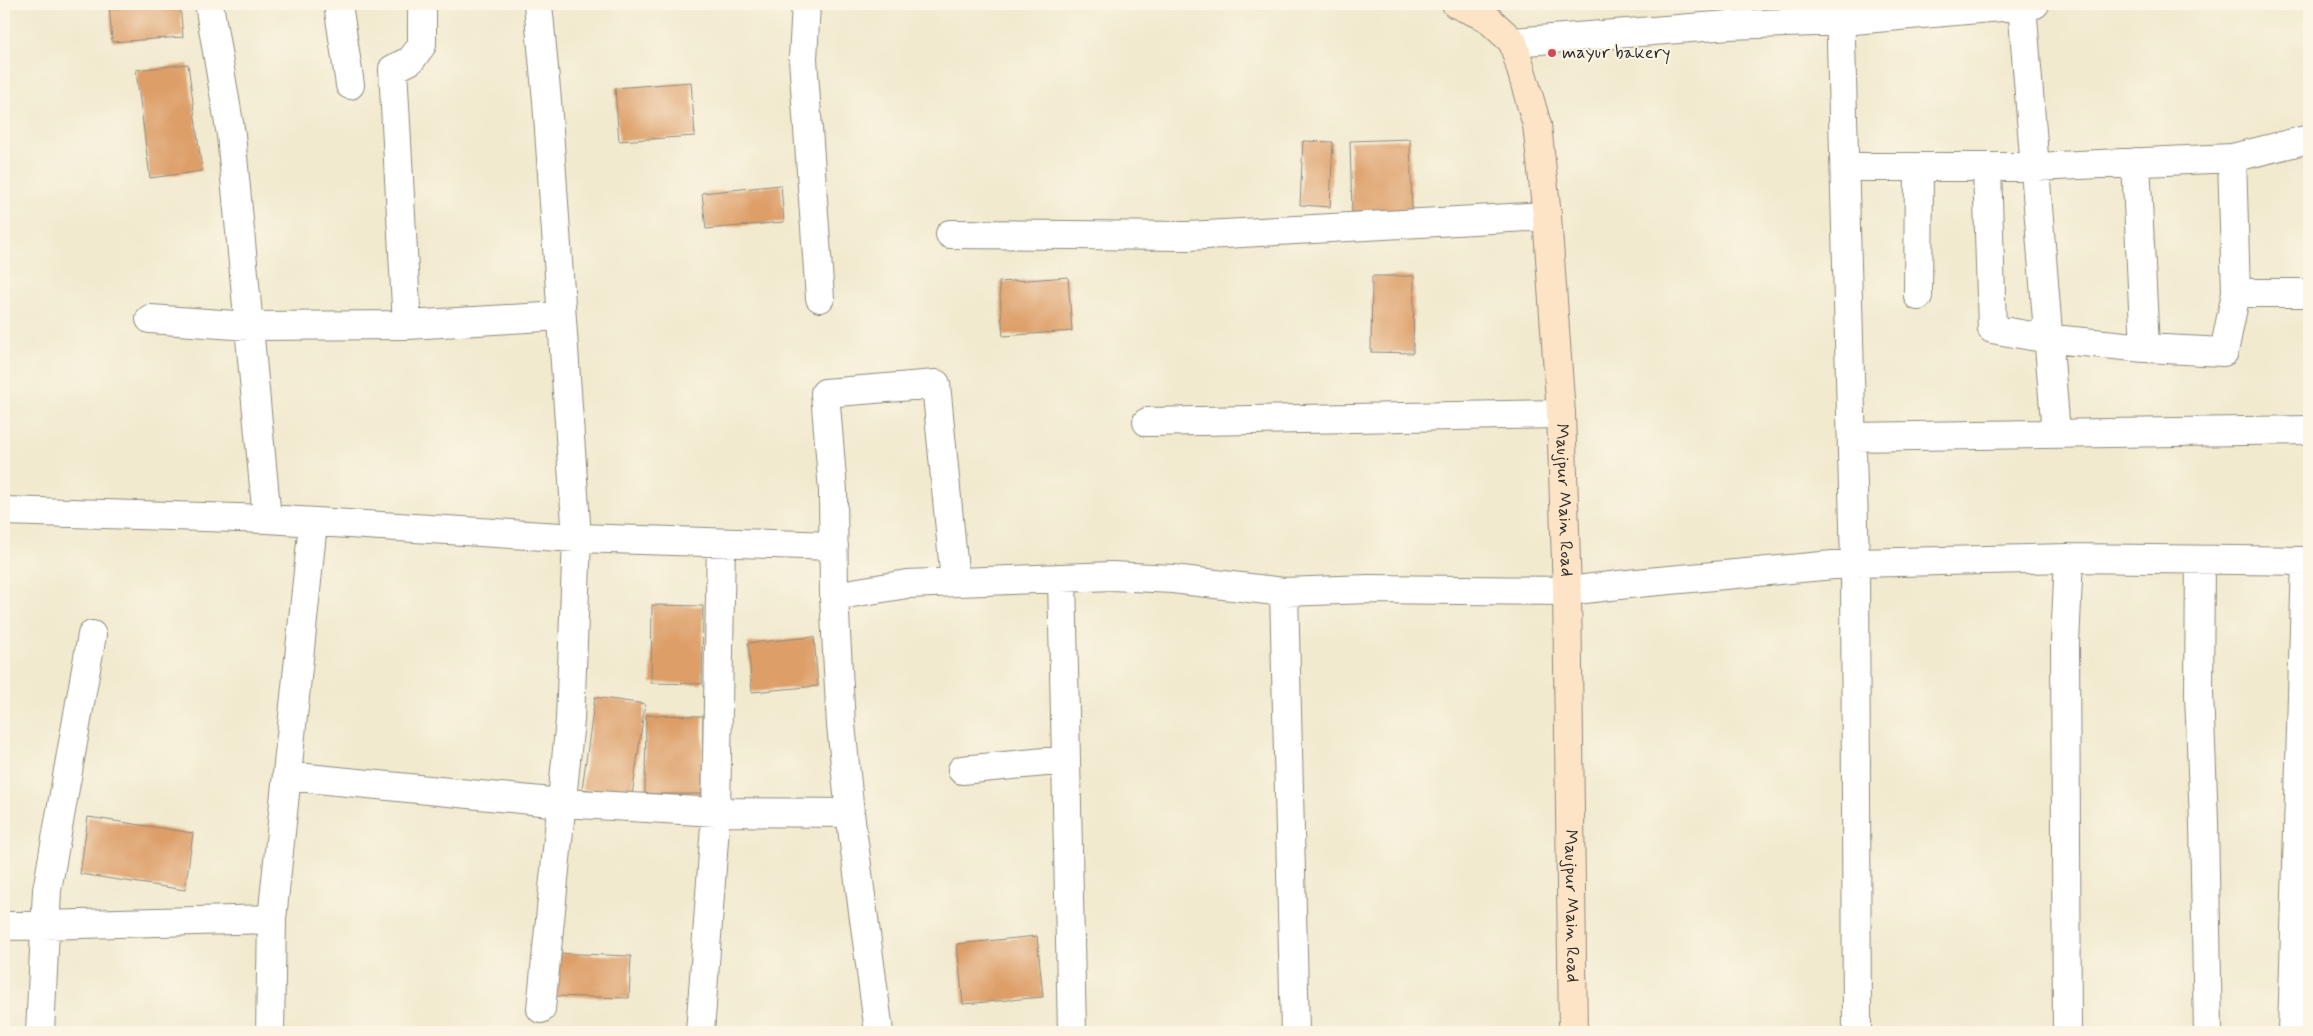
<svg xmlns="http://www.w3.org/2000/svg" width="2313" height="1036" viewBox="0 0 2313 1036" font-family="Mynerve,sans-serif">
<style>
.building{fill:#dd9e67}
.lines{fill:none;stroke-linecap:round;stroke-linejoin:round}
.street-casing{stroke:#8e8a7d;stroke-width:30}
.secondary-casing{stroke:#8e8a7d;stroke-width:30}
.street{stroke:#fff;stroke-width:28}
.secondary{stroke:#fee4c6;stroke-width:28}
.poi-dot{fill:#d1495b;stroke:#fcf5e5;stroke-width:2}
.labels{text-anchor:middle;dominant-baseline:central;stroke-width:4;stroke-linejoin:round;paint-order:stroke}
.poi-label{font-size:18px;fill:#2b2b2b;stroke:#fcf5e5;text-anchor:start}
.street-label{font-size:18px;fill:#2b2b2b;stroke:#fcf5e5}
</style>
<rect width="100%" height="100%" fill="#fcf5e5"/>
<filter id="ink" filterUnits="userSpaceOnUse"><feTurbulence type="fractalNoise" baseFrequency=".02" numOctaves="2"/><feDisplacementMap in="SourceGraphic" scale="10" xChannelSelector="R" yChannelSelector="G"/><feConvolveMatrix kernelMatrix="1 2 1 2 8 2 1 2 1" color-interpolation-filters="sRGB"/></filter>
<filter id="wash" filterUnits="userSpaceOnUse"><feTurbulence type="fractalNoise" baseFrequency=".0096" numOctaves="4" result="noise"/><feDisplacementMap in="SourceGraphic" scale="20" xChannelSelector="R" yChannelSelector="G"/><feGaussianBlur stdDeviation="1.12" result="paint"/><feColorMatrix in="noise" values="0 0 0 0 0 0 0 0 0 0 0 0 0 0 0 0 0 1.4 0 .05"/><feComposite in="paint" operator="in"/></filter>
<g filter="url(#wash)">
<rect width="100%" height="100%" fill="#f1eacf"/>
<g id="blocks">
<!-- building -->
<path class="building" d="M109,4h71l3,33 -71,5z
M188,64l14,107 -52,7 -14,-108z
M691,82l4,54 -76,5 -4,-53z
M1410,139l2,72 -60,1 -2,-71z
M1303,141l30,1 -3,65 -30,-2z
M781,185l3,37 -78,7 -4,-36z
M1372,276h42l-1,77 -42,-1z
M1068,277l4,54 -69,5 -4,-54z
M652,605l51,1 -1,78 -51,-1z
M814,637l4,49 -66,6 -4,-49z
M595,697l50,7 -13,92 -50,-7z
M646,715l57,1 -1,78h-57z
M88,817l105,16 -8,57 -105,-16z
M1037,936l6,61 -80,7 -6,-60z
M553,953l78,3 -2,42 -77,-2z"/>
</g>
</g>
<g filter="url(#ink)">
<use href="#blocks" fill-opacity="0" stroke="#8e8a7d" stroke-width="1"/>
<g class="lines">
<defs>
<path id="street" d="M209,4l22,131 36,384
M338,4l12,81
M538,4l9,97 30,437 -7,182 -29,289
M806,4l-3,55 17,239
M1840,4l15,559 2,469
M2022,5l34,429
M1513,42l216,-17 113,-4 193,-17
M2232,158l77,-19
M1846,167h189l197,-9 4,135h73
M1987,167l5,162 51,9 102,10 -9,-186
M950,234l238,2 359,-20
M1918,296l1,-129
M150,319l99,7 158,-1 154,-9
M407,325l-14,-256 18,-9 11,-15v-41
M2145,348l79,4 12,-59
M1147,422l414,-8
M1852,437l457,-7
M4,511l263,8 310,19 257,8
M2200,561l-1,133 5,128 4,210
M1062,579l10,453
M1284,592l11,440
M834,596l73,-12 205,-8 61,3 111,13 84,-3 199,2 70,-8 218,-20 214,-5 240,3
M962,770l104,-10
M287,776l274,27 155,9 134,1
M4,926l268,-7
M40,1032l7,-142 45,-255
M270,1032l2,-113 41,-396
M700,1032l16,-220 5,-269
M879,1032l-29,-219 -9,-88 -7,-129 -1,-105 -8,-98 111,-9 19,198
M2067,1032l-2,-389 4,-85
M2292,1032l14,-471"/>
<g id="secondary">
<path id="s1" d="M1456,4l30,13 27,25 24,83 10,91 14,198 6,177 6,441"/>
</g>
</defs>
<!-- street casing -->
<use href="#street" class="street-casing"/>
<!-- secondary casing -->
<use href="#secondary" class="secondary-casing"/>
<!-- street -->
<use href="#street" class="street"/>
<!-- secondary -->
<use href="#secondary" class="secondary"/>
</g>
</g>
<!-- markers -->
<circle class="poi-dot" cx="1552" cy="53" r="5"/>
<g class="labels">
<!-- poi labels -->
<g class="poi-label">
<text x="1562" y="53">mayur bakery</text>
</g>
<!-- street labels -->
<g class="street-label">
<text stroke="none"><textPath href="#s1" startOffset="532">Maujpur Main Road</textPath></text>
<text stroke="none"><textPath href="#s1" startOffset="938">Maujpur Main Road</textPath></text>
</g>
</g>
<!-- margin -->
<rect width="2313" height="1036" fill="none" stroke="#fcf5e5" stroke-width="20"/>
</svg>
